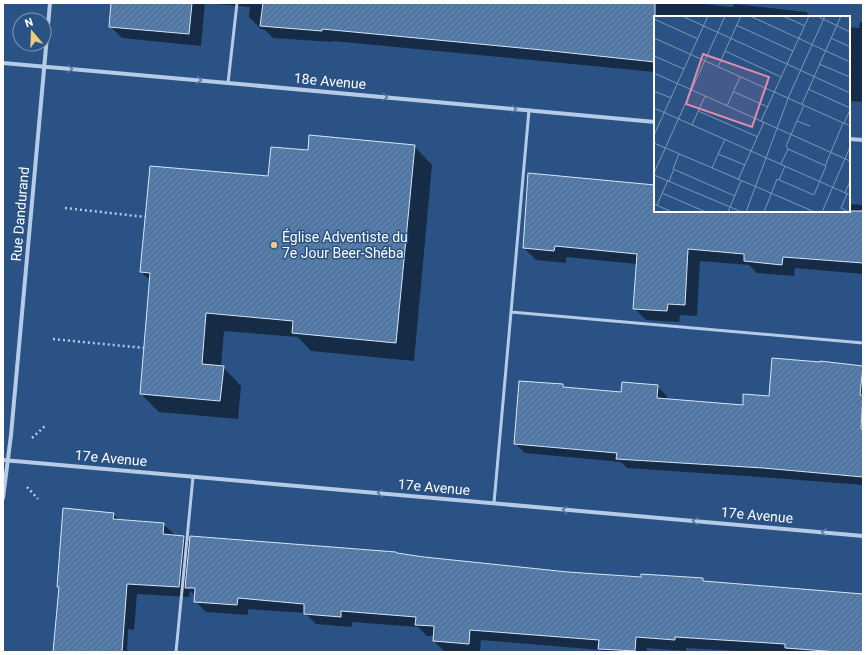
<svg xmlns="http://www.w3.org/2000/svg" width="866" height="655" viewBox="0 0 866 655" font-family="Roboto,sans-serif">
<style>
.shadow{fill:#0007}
.building{fill:url(#building-hatch);stroke:#d8e5f6}
.lines{fill:none;stroke-linecap:round;stroke-linejoin:round}
.path{stroke:#b5cbe7;stroke-width:2.5;stroke-dasharray:2 3;stroke-linecap:butt}
.lane{stroke:#b5cbe7;stroke-width:3}
.street{stroke:#b5cbe7;stroke-width:4}
.oneway{stroke:#5476a2}
.poi-dot{fill:#edcc7c;stroke:#2a5284;stroke-width:1.5}
.labels{text-anchor:middle;dominant-baseline:central;stroke-width:3;stroke-linejoin:round;paint-order:stroke}
.street-label{font-size:14px;fill:#fff;stroke:#2a5284}
.poi-label{font-size:14px;fill:#fff;stroke:#2a5284;text-anchor:start}
.inset-road{fill:none;stroke:#7f97b5;stroke-width:1}
.view{fill:#e08cad;fill-opacity:0.15;stroke:#e08cad;stroke-width:2}
.inset-edge{fill:none;stroke:#fff;stroke-width:2}
</style>
<defs>
<pattern id="building-hatch" width="6" height="6" patternUnits="userSpaceOnUse"><rect width="6" height="6" fill="#567ead"/><path d="M-1 1l2-2M0 6l6-6M5 7l2-2" fill="none" stroke="#526881"/></pattern>
</defs>
<rect width="100%" height="100%" fill="#2a5284"/>
<!-- shadow -->
<path class="shadow" d="M112,3h582l39,4 1,-3 72,8 5,5h-156v55l-322,-31v1l-60,-4 -8,-8 -4,-1 -12,-12 1,-10 -45,-4 -4,43 -79,-8 -12,-12z
M860,22h3v80l-14,-1v-74l10,1z
M414,146l18,19 -18,196 -103,-10 -13,-14 -74,-6 -3,36h2l18,19 -3,33 -79,-7 -18,-18 10,-113 -10,-9 128,-95 40,-26z
M655,186v25h194v-7l14,1v69l-68,-6 -1,8 -37,-3 -8,-8 -49,-4 -3,55 -17,-1 -1,7 -33,-2 -12,-12 3,-44 -71,-7v6l-30,-3 -12,-12z
M862,367l1,1v117l-89,-7 -147,-10 -6,-6 -96,-9 -10,-10 48,-58 3,4 56,5 35,-8 10,10v4l77,6z
M113,514l7,7 43,3 11,10 -1,2h11l7,7 233,15 144,15 74,5 61,1 4,4 156,13v56h-108l-69,-4v3l-39,-3v4h-44l-2,-2 -120,-10 -1,12h-35l-11,-11v-5h-7l-9,-9 -66,-5v5l-36,-3 -11,-11 -57,-4v6l-42,-3 -11,-11 1,-5 -6,-5 -1,6 -52,-3 -3,36 -6,-1 -1,23h-73l6,-64 -2,-2z"/>
<!-- building -->
<path class="building" d="M111,3h81l-3,31 -80,-7z
M263,3h392v59l-113,-12 -220,-21v2l-62,-5z
M309,135l106,10 -19,198 -104,-10 1,-12 -87,-8 -4,51 22,2 -4,35 -80,-7 10,-121 -10,-1 10,-106 118,10 3,-29 37,3z
M528,173l127,12v26h208v52l-80,-6 -1,8 -38,-4v-7l-56,-5 -3,56 -17,-1 -1,7 -34,-2 4,-55 -82,-8 -1,5 -31,-3z
M772,358l48,4v-1l43,5 -3,29h3l-2,33 2,3v46l-100,-9 -147,-9 1,-6 -103,-9 5,-63 44,3v3l58,5 1,-10 36,3 -1,13 86,7v-11l26,2z
M63,508l51,5 -1,6 51,4 -1,11 21,2 -5,51 -52,-3 -5,68h-69l6,-65h-2z
M190,536l206,16 1,1 27,4 144,15 73,5v-3l62,4v3l160,13v58h-24l-54,-4v-4l-110,-7v3l-39,-3 -1,14 -37,-2 1,-9 -129,-10 -1,14 -36,-3 1,-15 -19,-1 1,-8 -75,-6v6l-37,-3v-10l-66,-6 -1,7 -43,-3 1,-14h-10z"/>
<g class="lines">
<!-- path -->
<path class="path" d="M65,208l81,9
M53,339l91,9
M32,438l14,-13
M27,487l11,12"/>
<!-- lane -->
<path class="lane" d="M228,83l9,-80
M511,312l352,31
M494,503l35,-393
M176,652l17,-175"/>
<!-- street -->
<path class="street" d="M3,63l225,20 427,39
M849,139l14,1
M3,460l860,76
M3,498l8,-63 39,-432"/>
</g>
<!-- one-way arrows -->
<defs><path id="oneway-chevron" d="M-2-3.5L2.5 0L-2 3.5" fill="none" stroke-width="1.6" stroke-linecap="round" stroke-linejoin="round"/></defs>
<g class="oneway">
<use href="#oneway-chevron" transform="translate(70 69) rotate(4)"/>
<use href="#oneway-chevron" transform="translate(199 80) rotate(5)"/>
<use href="#oneway-chevron" transform="translate(385 97) rotate(5)"/>
<use href="#oneway-chevron" transform="translate(514 109) rotate(5)"/>
<use href="#oneway-chevron" transform="translate(380 493) rotate(-175)"/>
<use href="#oneway-chevron" transform="translate(565 510) rotate(-175)"/>
<use href="#oneway-chevron" transform="translate(695 521) rotate(-175)"/>
<use href="#oneway-chevron" transform="translate(824 532) rotate(-175)"/>
</g>
<!-- markers -->
<circle class="poi-dot" cx="274" cy="245" r="4"/>
<g class="labels">
<!-- street labels -->
<g class="street-label">
<text transform="translate(330 81) rotate(5)">18e Avenue</text>
<text transform="translate(20 214) rotate(-85)">Rue Dandurand</text>
<text transform="translate(111 458) rotate(5)">17e Avenue</text>
<text transform="translate(434 487) rotate(5)">17e Avenue</text>
<text transform="translate(757 515) rotate(5)">17e Avenue</text>
</g>
<!-- poi labels -->
<g class="poi-label">
<text x="282" y="237">Église Adventiste du<tspan x="282" dy="16">7e Jour Beer-Shéba</tspan></text>
</g>
</g>
<!-- overview -->
<g transform="translate(654 16)">
<rect width="196" height="196" fill="#2a5284"/>
<path class="inset-road" d="M28,0l168,77M87,0l-16,35 56,26M96,0l100,46M129,0l22,10M163,0l33,16M0,3l44,20M82,9l57,26M0,22l196,88M177,22l19,9M0,40l30,13M165,48l31,13M64,51l7,-16M0,57l196,88M154,73l42,19M0,75l17,7M80,76l34,15M148,88l39,-88M73,90l13,-29M0,92l196,87M44,95l60,26M107,105l48,-105M143,105l13,5M190,107l6,-13M38,109l13,-29M0,119l54,-119M0,127l161,69M134,133l-2,-3 18,-41M25,138l-6,15 62,27M64,138l27,11M171,150l18,-43M58,152l13,-29M0,157l71,-157M0,159l88,37M84,164l26,-58M125,164l6,-14M15,165l5,-12M8,177l44,19M191,177l5,-12M193,178l-6,14 8,4M0,188l18,8M3,189l11,-25M74,196l13,-31M92,196l43,-116 36,-80M110,196l13,-33 37,16 12,-29 -38,-17 -7,15M168,196l28,-65"/>
<path class="view" d="M49,38l66,23 -17,50 -66,-23z"/>
<rect width="196" height="196" class="inset-edge"/>
</g>
<!-- border -->
<rect width="866" height="655" fill="none" stroke="#ffffff" stroke-width="8"/>
<!-- north arrow -->
<g transform="translate(32 32) rotate(341)"><circle r="19" fill="#2a5284" stroke="#7f97b5"/>
<path d="M0-3L7 15L0 10L-7 15Z" fill="#edcc7c"/>
<text y="-6" font-size="11" font-weight="bold" text-anchor="middle" fill="#ffffff">N</text>
</g>
</svg>
